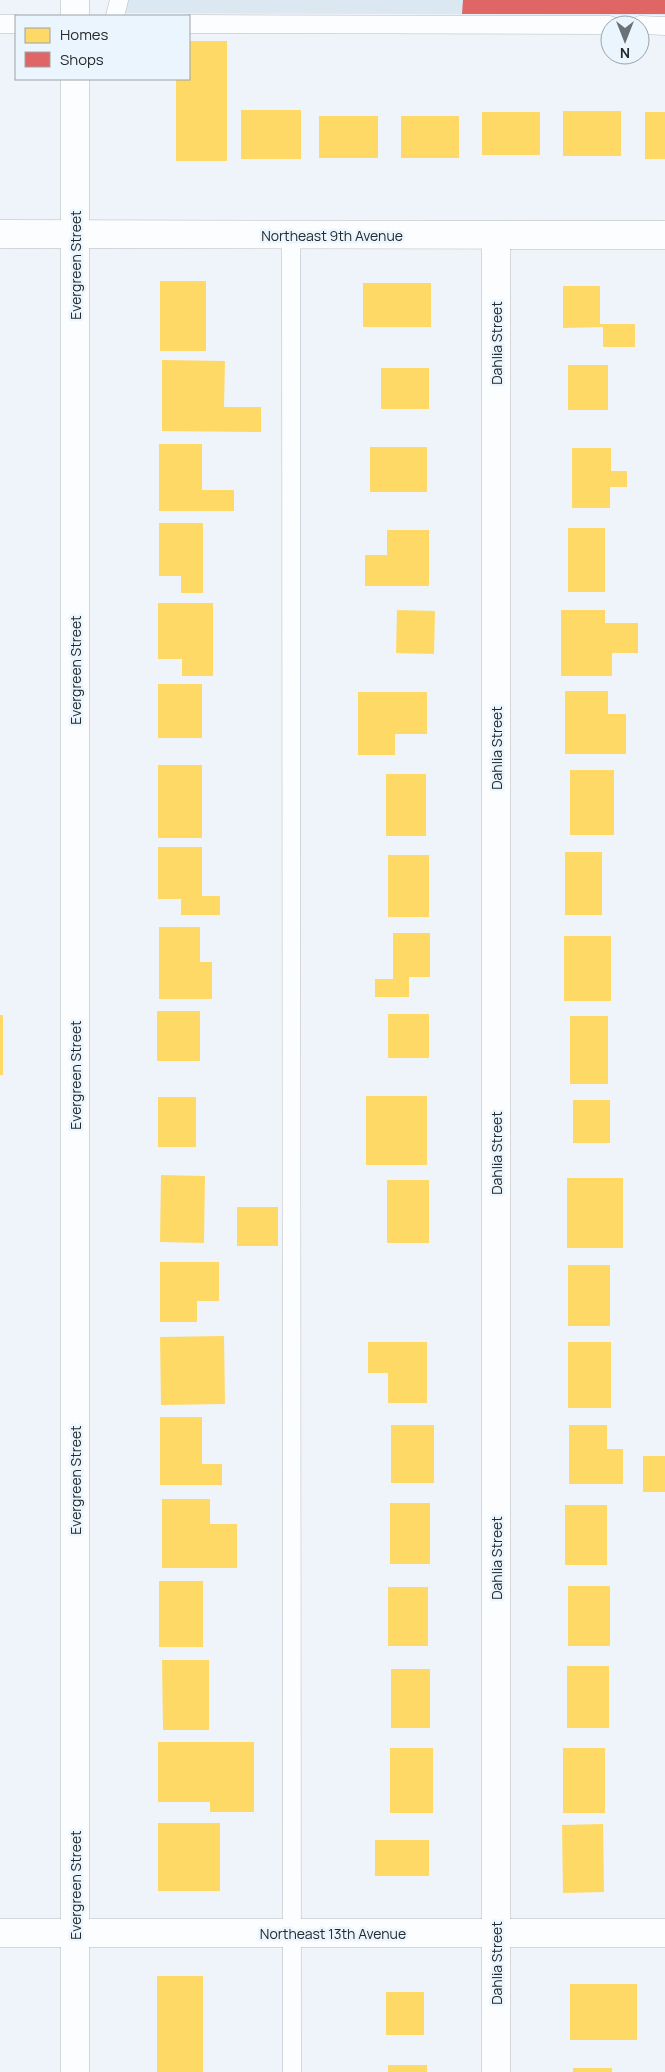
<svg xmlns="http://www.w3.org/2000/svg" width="665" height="2072" viewBox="0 0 665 2072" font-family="Manrope,sans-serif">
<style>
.built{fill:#dbe8f1}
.homes{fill:#ffd966}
.shops{fill:#e06666}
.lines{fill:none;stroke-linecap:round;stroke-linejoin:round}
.lane-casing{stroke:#b7bbbf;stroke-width:19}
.street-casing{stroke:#b7bbbf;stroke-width:29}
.secondary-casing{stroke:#b7bbbf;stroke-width:29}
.lane{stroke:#fcfdfe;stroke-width:18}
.street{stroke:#fcfdfe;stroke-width:28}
.secondary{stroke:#fcfdfe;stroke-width:28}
.labels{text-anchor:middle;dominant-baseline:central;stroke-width:5;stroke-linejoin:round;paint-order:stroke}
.street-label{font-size:14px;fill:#252a2c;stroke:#eaf5fd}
</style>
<rect width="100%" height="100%" fill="#eef4f9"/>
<!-- built -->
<path class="built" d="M119,0h546v15l-546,-2z"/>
<!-- homes -->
<path class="homes" d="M189,41h38v120h-51v-82h13z
M241,110h60v49h-60z
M563,111h58v45h-58z
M482,112h58v43h-58z
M645,112h20v47h-20z
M319,116h59v42h-59z
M401,116h58v42h-58z
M160,281h46v70h-46z
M363,283h68v44h-68z
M563,286h37v38h35v23h-32v-20l-40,1z
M162,360l63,1 -1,46h37v25l-99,-1z
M568,365h40v45h-40z
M381,368h48v41h-48z
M159,444h43v46h32v21h-75z
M370,447h57v45h-57z
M572,448h39v23h16v16h-17v21h-38z
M159,523h44v70h-22v-17h-22z
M568,528h37v64h-37z
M387,530h42v56h-64v-31h22z
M158,603h55v73h-31v-17h-24z
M397,610l38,1 -1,43 -38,-1z
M561,610h44v13h33v30h-26v23h-51z
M158,684h44v54h-44z
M565,691h43v23h18v40h-61z
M358,692h69v42h-32v21h-37z
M158,765h44v73h-44z
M570,770h44v65h-44z
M386,774h40v62h-40z
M158,847h44v49h18v19h-39v-16h-23z
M565,852h37v63h-37z
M388,855h41v62h-41z
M159,927h41v35h12v37h-53z
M393,933h37v44h-21v20h-34v-18h18z
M564,936h47v65h-47z
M157,1011h43v50h-43z
M388,1014h41v44h-41z
M0,1015h3v60h-3z
M570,1016h38v68h-38z
M366,1096h61v69h-61z
M158,1097h38v50h-38z
M573,1100h37v43h-37z
M161,1175l44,1 -1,67 -44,-1z
M567,1178h56v70h-56z
M387,1180h42v63h-42z
M237,1207h41v39h-41z
M160,1262h59v39h-22v21h-37z
M568,1265h42v61h-42z
M224,1336l1,68 -64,1 -1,-68z
M368,1342h59v61h-39v-30h-20z
M568,1342h43v66h-43z
M160,1417h42v47h20v21h-62z
M391,1425h43v58h-43z
M569,1425h38v24h16v35h-54z
M643,1456h22v36h-22z
M162,1499h48v25h27v44h-75z
M390,1503h40v61h-40z
M565,1505h42v60h-42z
M159,1581h44v66h-44z
M568,1586h42v60h-42z
M388,1587h40v59h-40z
M162,1660h47v70h-46z
M567,1666h42v62h-42z
M391,1669h39v59h-39z
M158,1742h96v70h-44v-10h-52z
M390,1748h43v65h-43z
M563,1748h42v65h-42z
M158,1823h62v68h-62z
M603,1824l1,68 -41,1 -1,-68z
M375,1840h54v36h-54z
M157,1976h46v96h-46z
M570,1984h67v56h-67z
M386,1992h38v43h-38z
M388,2065h39v7h-39z
M573,2068h39v4h-39z"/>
<!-- shops -->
<path class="shops" d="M463,0h202v14h-203z"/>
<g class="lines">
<defs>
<path id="lane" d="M115,16l4,-16
M0,24h16
M189,24l421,1
M640,25l25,1
M291,235l1,1837"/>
<path id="street" d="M0,234l665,1
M496,235v1837
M0,1933h75"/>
<path id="secondary" d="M75,0v16
M75,79v1993
M75,1933h590"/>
</defs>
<!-- lane casing -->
<use href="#lane" class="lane-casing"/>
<!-- street casing -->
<use href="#street" class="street-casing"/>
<!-- secondary casing -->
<use href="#secondary" class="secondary-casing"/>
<!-- lane -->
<use href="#lane" class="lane"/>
<!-- street -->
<use href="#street" class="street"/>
<!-- secondary -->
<use href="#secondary" class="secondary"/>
</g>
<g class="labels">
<!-- street labels -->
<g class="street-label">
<text x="332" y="235">Northeast 9th Avenue</text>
<text transform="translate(75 265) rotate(-90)">Evergreen Street</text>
<text transform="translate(496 343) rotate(-90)">Dahlia Street</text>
<text transform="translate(75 670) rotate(-90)">Evergreen Street</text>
<text transform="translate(496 748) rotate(-90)">Dahlia Street</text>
<text transform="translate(75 1075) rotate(-90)">Evergreen Street</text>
<text transform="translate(496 1153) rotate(-90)">Dahlia Street</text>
<text transform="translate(75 1480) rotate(-90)">Evergreen Street</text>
<text transform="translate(496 1558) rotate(-90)">Dahlia Street</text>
<text transform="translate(75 1885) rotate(-90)">Evergreen Street</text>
<text x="333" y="1933">Northeast 13th Avenue</text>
<text transform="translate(496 1963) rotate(-90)">Dahlia Street</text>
</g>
</g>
<!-- legend -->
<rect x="15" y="15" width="175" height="65" fill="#eaf5fd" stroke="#9ba4a9"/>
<rect x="25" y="28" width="25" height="15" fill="#ffd966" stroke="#9ba4a9"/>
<text x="60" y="40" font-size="15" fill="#252a2c">Homes</text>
<rect x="25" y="52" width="25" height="15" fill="#e06666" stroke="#9ba4a9"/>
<text x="60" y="65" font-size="15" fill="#252a2c">Shops</text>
<!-- north arrow -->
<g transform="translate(625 40) rotate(180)"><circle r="24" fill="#eaf5fd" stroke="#9ba4a9"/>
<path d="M0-4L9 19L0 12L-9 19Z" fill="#6b7174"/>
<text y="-8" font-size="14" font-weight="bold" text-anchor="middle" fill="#252a2c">N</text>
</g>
</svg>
